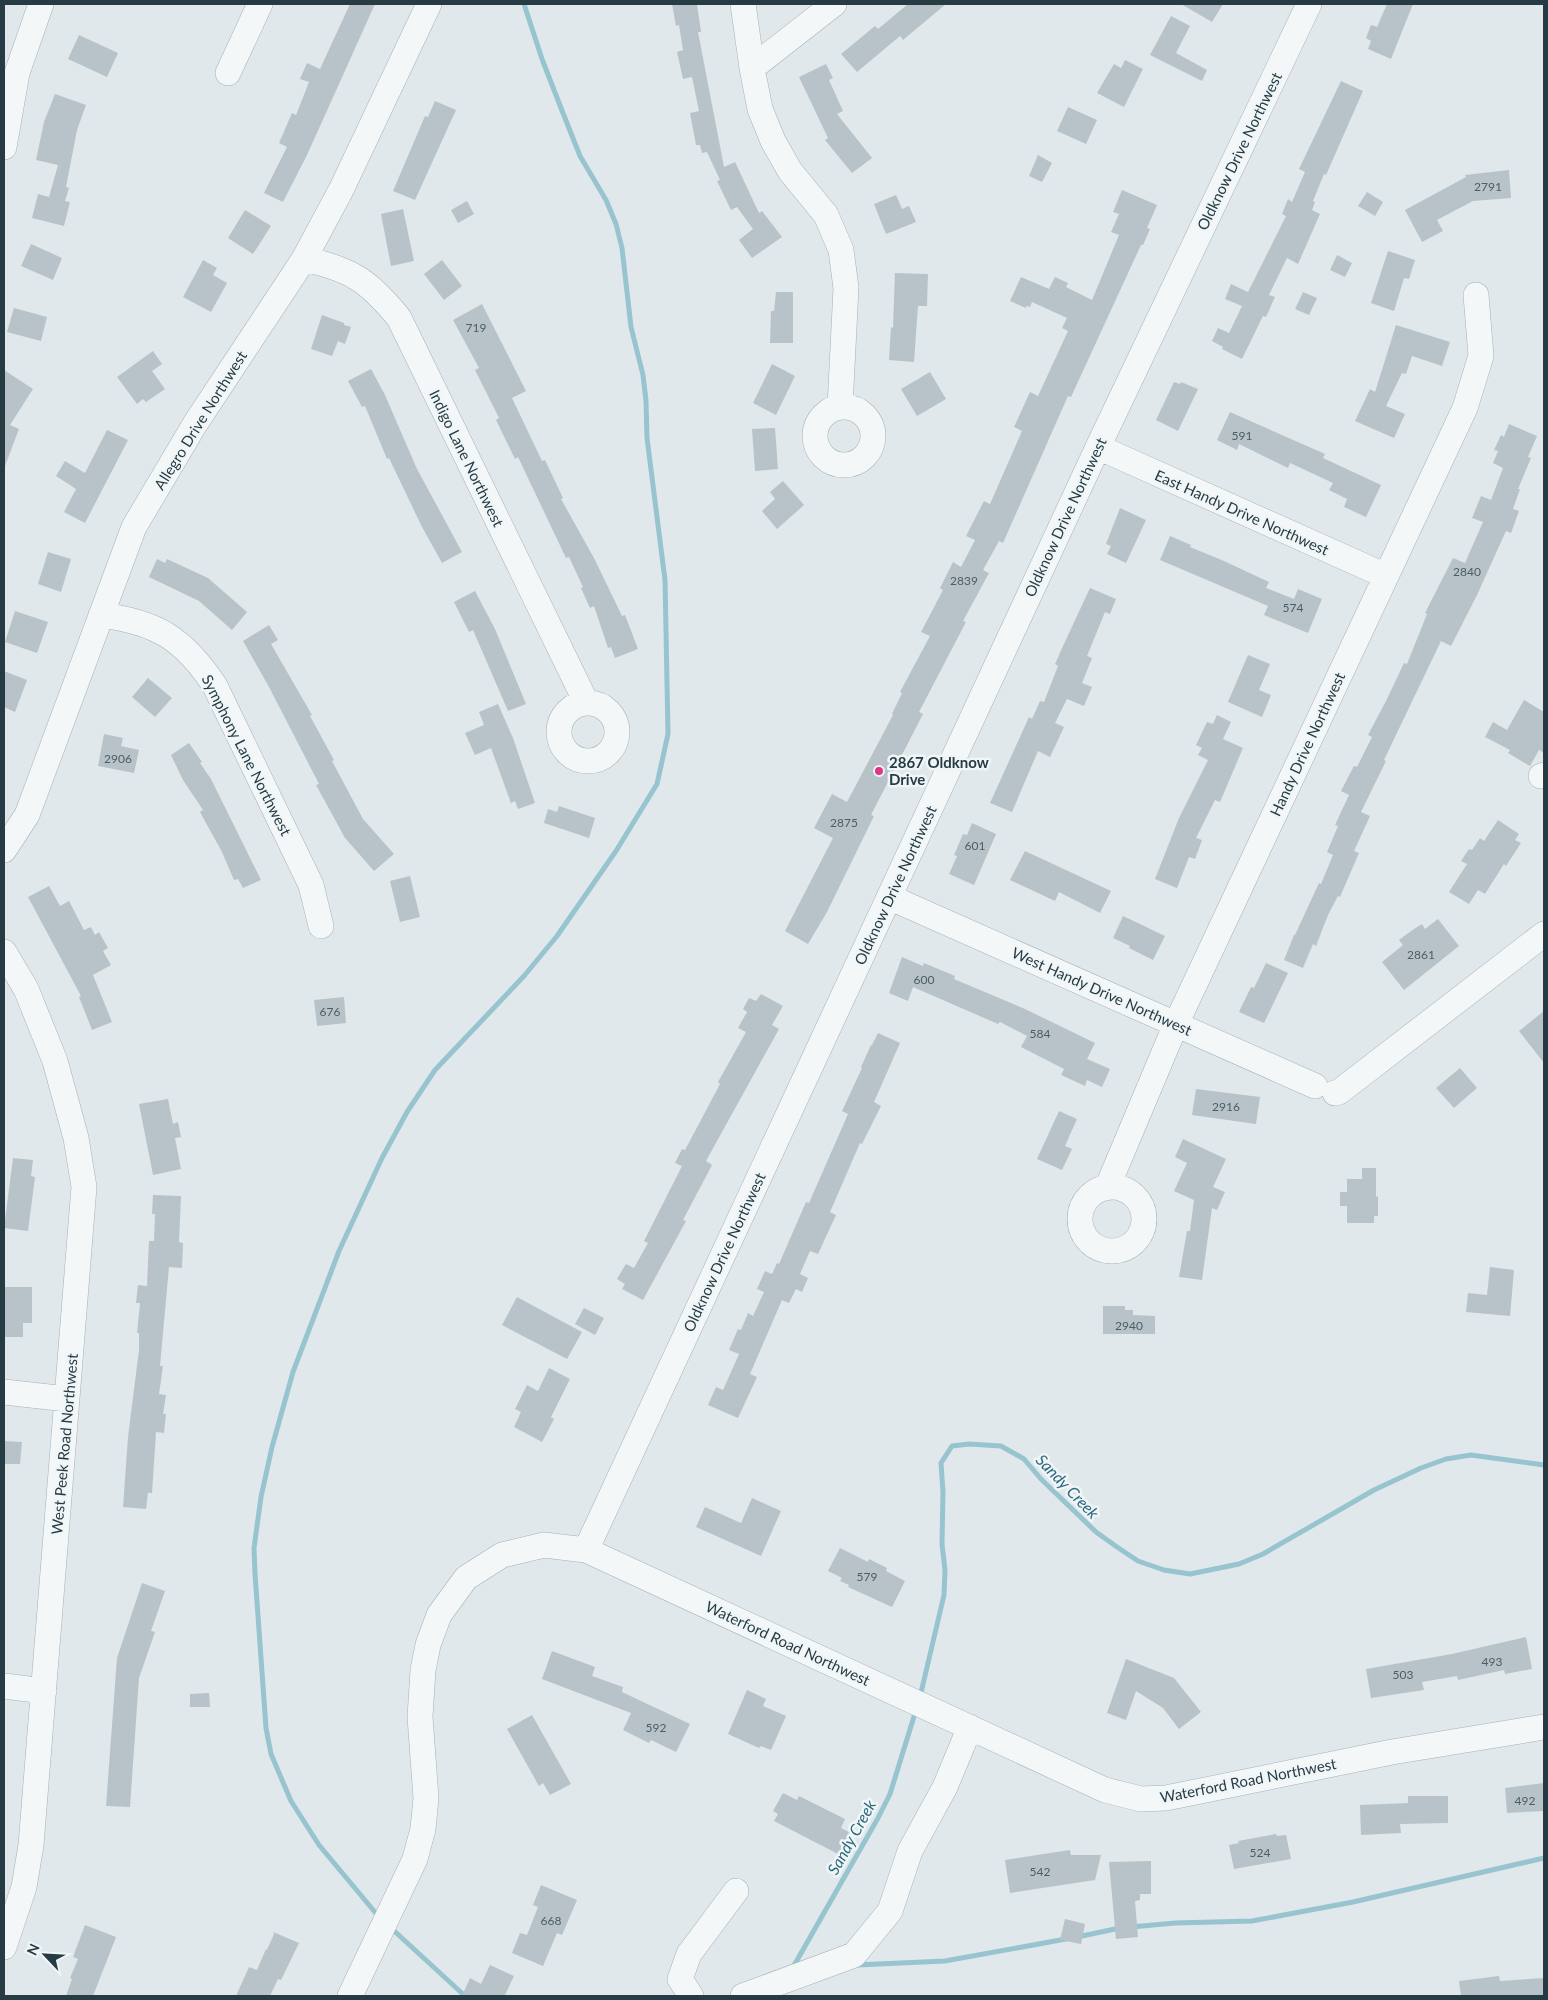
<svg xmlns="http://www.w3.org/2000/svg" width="1548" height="2000" viewBox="0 0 1548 2000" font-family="Lato,sans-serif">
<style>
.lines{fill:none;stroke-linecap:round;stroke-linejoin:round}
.stream{stroke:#97c4cf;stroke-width:5}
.building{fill:#b7c3c9}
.minor-casing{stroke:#a5b1b6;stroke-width:26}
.minor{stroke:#f3f7f8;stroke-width:25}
.poi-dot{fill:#dd3786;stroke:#f0f6f8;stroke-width:2}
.labels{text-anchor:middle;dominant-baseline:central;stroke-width:5;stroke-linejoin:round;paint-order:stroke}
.number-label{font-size:12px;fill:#4b5d65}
.street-label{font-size:15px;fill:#273b44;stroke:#f0f6f8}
.poi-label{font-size:15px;font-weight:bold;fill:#273b44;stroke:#f0f6f8;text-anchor:start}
.water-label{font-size:16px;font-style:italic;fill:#2c6a7d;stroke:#f0f6f8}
</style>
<rect width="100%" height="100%" fill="#e0e8eb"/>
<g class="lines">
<!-- stream -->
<path class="stream" d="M920,1697l24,-102 1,-25 -3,-26 1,-52 -2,-29 11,-17 17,-2 32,2 23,13 17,20 55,53 21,15 21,14 26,9 26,4 49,-10 24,-10 111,-64 47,-22 25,-9 25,-4 73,10
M379,1917l-60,-72 -28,-44 -20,-47 -5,-26 -11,-154 -1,-26 7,-51 11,-50 21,-75 46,-121 43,-93 25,-46 28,-42 89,-94 33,-40 59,-85 41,-67 11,-50 -3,-154 -18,-142 -1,-37 -3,-26 -12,-48 -9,-79 -6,-24 -10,-24 -26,-44 -19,-48 -19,-49 -18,-55
M1131,1927l44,-4 77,-2 101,-19 191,-44
M391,1928l74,68
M1077,1937l43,-9
M857,1965l88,-4 121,-22
M792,1969l86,-151 12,-24 26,-84"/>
</g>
<!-- building -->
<path class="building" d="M350,4h25l-68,151 -24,47 -19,-9 23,-46 -8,-4 13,-30 4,2 13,-33 -9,-3 7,-16 13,6z
M672,4h25l4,28h-3l26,135 11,-5 24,51 3,-2 20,26 -30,21 -13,-18 14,-11 -16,-22 -6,3 -14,-29 3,-1 -13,-28 -5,1 -2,-8h-4l-6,-32 9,-2 -7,-34 -9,2 -6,-27 6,-2 -4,-25 -3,1z
M908,4h38l-43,36 -3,-4 -43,36 -16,-18 34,-28 3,3z
M1181,4h42l-11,18z
M1387,4h26l-22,55 -23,-10 3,-8 -5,-3 5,-13 6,2z
M1171,16l19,10 -14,27 31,17 -5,11 -52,-26z
M79,35l39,18 -11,24 -39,-18z
M1125,60l18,9 -19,38 -27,-14 17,-29 7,4z
M826,64l7,14 -4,2 14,31 -6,3 35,44 -20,15 -27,-33 3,-2 -29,-61z
M1341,81l22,10 -37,84 -2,-1 -11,27 2,1 -3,8 8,4 -22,50 -11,-6 -18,37 6,2 -9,20 -3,-1 -21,43 -20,-10 1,-2 -11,-6 6,-13 11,5 13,-27 -17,-7 6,-15 17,8 38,-76 -4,-2 6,-15 4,3 13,-30 -6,-3z
M55,94l31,11 -9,25 -11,57 3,1 -4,13 5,1 -6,24 -32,-8 6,-24 11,3 9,-32 -22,-5 8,-38z
M435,101l21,9 -41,90 -22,-9 32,-75 3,1z
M1068,107l29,13 -11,24 -29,-13z
M1038,155l14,8 -10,19 -13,-6z
M1509,170l2,28 -38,3 -36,19 6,11 -21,11 -17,-32 61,-33 -1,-2z
M1122,190l35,15 -10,23 3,1 -7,16h-2l-70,152 -3,-1 -65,147 -4,-2 -16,29 6,3 -26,48 3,1 -47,90 4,2 -52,101 3,1 -47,96 -19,32 -23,-13 48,-93 -19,-10 18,-34 15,8 46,-87 -1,-1 10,-21 -2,-1 30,-56 -9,-4 22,-42 -3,-2 13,-26 8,5 14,-27 -9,-4 18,-35 6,3 32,-73 -8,-4 16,-35 8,4 30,-65 -6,-3 5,-10 -35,-16 -2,5 -4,-1v2l-16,-7 11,-24 28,12 6,-12 13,6 -2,4 26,13 27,-65 -8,-3 8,-18 -6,-2z
M1367,192l16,10 -8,14 -17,-10z
M896,195l6,14 7,-3 7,16 -30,12 -12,-30z
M467,201l7,13 -16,9 -7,-13z
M403,209l11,52 -23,5 -10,-52z
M245,210l26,16 -18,28 -25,-16z
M31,244l31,14 -9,22 -32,-14z
M1388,251l27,9 -6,19 -5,-1 -10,33 -23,-8z
M1337,255l15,8 -7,14 -15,-7z
M203,260l14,8 -4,7 14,8 -16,29 -28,-15z
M442,260l20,26 -18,14 -20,-26z
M895,273l33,1 -1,32h-9l-4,56 -25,-2 2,-33 2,1z
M776,292h17v51h-23l1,-32h3z
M1303,292l14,6 -8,17 -14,-6z
M482,304l44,87 -14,7 30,63 3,-1 18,38 -2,1 33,59 28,58 3,-1 13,34 -23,9 -4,-11 -3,1 -14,-42 -4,2 -9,-20 2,-1 -14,-30 -3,1 -48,-101 -3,2 -19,-39 3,-2 -24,-48 4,-2 -26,-48z
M14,308l33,9 -6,24 -34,-9z
M322,315l22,8v2l7,2 -6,17 -7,-3 -6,15 -21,-7z
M1396,325l54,17 -8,24 -30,-10 -6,18 -4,-1 -16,33 19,8 -11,24 -39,-17 15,-32 5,3z
M153,351l9,13 -10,7 13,18 -19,13 -3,-3 -6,5 -20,-27z
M772,364l23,12 -19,39 -23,-12z
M371,369l14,26 32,74 45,83 -20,11 -21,-38 -32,-67 -2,1 -22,-53 -3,1 -14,-26z
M4,370l29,19 -23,36 9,4 -14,37z
M930,372l16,27 -29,17 -16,-27z
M1174,382l6,2 1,-2 17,7 -20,42 -22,-11z
M1230,412l95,42 -2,4 58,27 -15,32 -22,-10 3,-8 -18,-9 4,-7 -43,-20 -2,5 -49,-24 -2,6 -20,-10z
M1509,424l28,12 -9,21 3,1 -13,31h2l-7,20 6,2 -8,22 -5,-2 -29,64 -26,51 -10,-5 -57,119 2,1 -25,51 9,4 -16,35 5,2 -19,44 -2,-1 -10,19 -12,31 -3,-2 -10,24 -19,-8 10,-25h1l24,-52 2,1 12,-29 -6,-3 11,-26 -3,-1 14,-30 -8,-4 13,-25 3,1 15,-30 -4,-2 19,-36 17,-36 3,1 20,-50 -2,-1 28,-55 12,5 18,-41 -11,-4 9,-22 10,4 12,-32 -10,-5 5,-12 -4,-1 7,-15 3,2z
M775,428l3,41 -23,2 -3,-42z
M107,430l21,10 -43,83 -21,-11 12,-23 -20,-13 9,-15 20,12z
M783,481l21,24 -27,24 -15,-18 13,-12 -5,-7z
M1120,508l26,12 -20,43 -19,-9 4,-8 -5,-2z
M1170,536l21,9 -1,2 34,14 45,21 -3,6 28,11 4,-10 24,10 -14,34 -44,-18 4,-9 -108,-46z
M48,552l23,7 -10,33 -23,-8z
M157,559l8,4 2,-4 41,19 39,34 -15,18 -33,-29 -50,-24z
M1090,588l26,11 -6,15 -5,-2 -18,44 5,2 -10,25 10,4 -8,19 -17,-7 -12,24 9,4 -14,30 -12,-6 -26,61 -22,-9 39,-86 3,2 8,-18 4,1 14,-36 -3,-2 8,-18z
M475,591l20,38 31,75 -18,7 -35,-81 -4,2 -15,-30z
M15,611l33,11 -11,31 -32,-11z
M269,625l9,15 -7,4 41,71 -2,1 24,44 -2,1 31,58 31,35 -20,17 -29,-33 -29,-53 3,-1 -50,-97 -26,-46z
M1248,655l22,9 -11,26 12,5 -9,22 -34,-15z
M4,671l23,9 -12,32 -11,-5z
M148,678l24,20 -17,19 -23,-20z
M1524,700l20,12v41l-5,-3 -9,16 -22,-13 2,-3 -25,-13 8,-15 14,8z
M498,704l15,34 22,65 -17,6 -3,-8 -4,2 -20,-55 -16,7 -10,-22 19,-8 -5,-13z
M1217,715l14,7 -8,17 20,9 -23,54 -5,-2 -19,38 6,2 -7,19 -6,-2 -12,31 -22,-9 24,-61 29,-58 -10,-5 4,-7 -6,-3 11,-23 6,2z
M104,734l19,4 -2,8 18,4 -5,23 -36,-7z
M189,743l13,19 -2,1 11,16 50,101 -18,8 -5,-9 -4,1 -12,-28 -22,-40 3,-2 -20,-30 -12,-25z
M559,806l36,12 -6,20 -45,-15 4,-14 9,3z
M1498,820l21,14 -4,6 6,3 -15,23 -2,-2 -19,30 -7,-4 -9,14 -20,-12 18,-28 -6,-3 8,-12 3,1 8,-12 4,3z
M972,823l24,11 -22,51 -25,-11 8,-18 -3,-1 9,-21 4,1z
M1025,851l86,40 -11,22 -41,-21 -4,9 -45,-21z
M410,876l10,41 -20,5 -10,-41z
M49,886l11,20 9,-5 15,29 7,-3 4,8 4,-3 9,16 -5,3 8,14 -18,10 19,47 -20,8 -13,-33 2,-1 -53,-99z
M1123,916l42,20 -12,24 -24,-12 1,-2 -17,-8z
M1438,919l21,27 -55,44 -22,-28 21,-17 -4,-5 12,-9 11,-7 3,5z
M902,957l21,9 1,-3 31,13 -1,3 71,30 70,34 -8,16 23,10 -8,18 -15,-7 -2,6 -24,-11 3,-6 -43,-22 6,-11 -27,-14 -2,2 -85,-37 -5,14 -19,-8z
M1266,963l22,10 -24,50 -25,-11 12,-25 3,1z
M761,994l22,12 -11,19 7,4 -73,132 6,4 -29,55 3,1 -43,79 -21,-11 3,-5 -8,-5 9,-15 8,4 14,-25 -4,-2 38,-75 -7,-3 7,-14 3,1 35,-66 -2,-2 28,-50 -8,-4 9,-16 -4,-3 6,-11 7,3z
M344,997l2,26 -29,3 -3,-26z
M1544,1011v52l-25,-32z
M878,1033l22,10 -26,59 7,4 -19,38 -2,-1 -30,69 6,3 -18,39 -8,-3 -10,23 8,4 -6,14 -6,-3 -7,14 -7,-3 -32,74 7,3 -19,41 -30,-13 8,-18 7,3 16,-36 -10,-4 9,-21 3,1 7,-17 5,3 11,-24 -7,-3 8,-18 7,3 5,-11 2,1 27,-62 3,1 39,-89 -6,-3 20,-43 -1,-1 10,-22h1z
M1460,1068l17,20 -23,20 -18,-20z
M1196,1089l64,8 -4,27 -64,-9z
M168,1099l5,25 5,-2 3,15 -6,1 6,31 -28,6 -14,-71z
M1059,1111l18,8 -12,27 7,3 -10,21 -25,-11z
M1183,1139l43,20 -13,28 12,5 -8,18 -5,-2 -10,72 -23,-3 8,-46h3l4,-31 -20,-9 13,-28 -12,-6z
M13,1158l20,2 -2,16 4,1 -7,54 -24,-3z
M1362,1168h14v29l2,-1v20h-4v7h-27v-17h-7v-14h7v-13h15z
M153,1195l28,1 -2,46 4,1 -1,25 -13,-1 -9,99h3l-4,28 7,1 -3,19h3l-2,19 -8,-1 -4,61h-4l-2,16 -23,-2 5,-70 11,-87v-17h-2l3,-30h-4l2,-18 9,1 2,-45h5l1,-27h-3z
M1490,1267l24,3 -4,46 -44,-4 2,-19 19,2z
M5,1287h27v36h-9v14h-19z
M517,1297l65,35 -15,27 -65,-34z
M1103,1306h22v4h8v5l22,1v18h-52z
M584,1308l20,10 -9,17 -20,-11z
M549,1368l21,11 -19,38 3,2 -12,23 -28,-15 7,-15 -6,-3 12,-24 11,6z
M4,1441l18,1 -2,22h-16z
M752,1498l29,13 -20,45 -65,-29 9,-20 36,16z
M840,1548l28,14 1,-3 18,9 -1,3 19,10 -13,26 -44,-20 1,-2 -9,-4 2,-3 -14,-7z
M142,1583l23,8 -14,40 4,1 -16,46 -9,129 -24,-1 11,-148z
M1526,1637l6,32 -27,5 -1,-4 -46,10 -1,-4 -35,6 2,8 -53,8 -5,-29 86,-15z
M552,1651l43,16 -3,9 31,11 -1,5 68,32 -14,28 -25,-12 -2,3 -26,-13 8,-17 -89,-34z
M1126,1659l48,19 27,34 -22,17 -16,-21 -27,-17 -10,29 -19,-7z
M747,1690l19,9 -3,7 23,10 -15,34 -10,-4 -2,2 -31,-14z
M209,1693l1,14h-20v-13z
M532,1715l39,69 -21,11 -7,-12 -4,3 -32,-57z
M1544,1783v28l-37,2 -2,-25z
M783,1793l14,7 2,-4 46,23 -4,9 10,5 -11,22 -66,-34 4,-7 -5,-3z
M1408,1796h40v27l-48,1 1,9 -40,2 -1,-30 48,-2z
M1276,1834l1,2 9,-1 5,24 -57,10 -5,-24 10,-2 -1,-2z
M1070,1850l1,5h30l-6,25 -85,13 -5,-33z
M1151,1861v33h-11v6l-5,1 3,36 -22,2 -7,-77z
M541,1885l36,15 -15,35 -5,-2 -14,33 -31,-13 8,-20 7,2 11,-28 -5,-2z
M1065,1919l20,5 -4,20 -21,-4z
M85,1925l31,12 -23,59h-27l6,-17 -2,-1 8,-19 -5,-2z
M273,1932l26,11 -18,37 -3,-1 -8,17h-34l13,-29 8,3 9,-21 1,1 7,-16z
M490,1965l24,11 -9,19 3,1h-46l8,-18 11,6z
M1499,1976l1,5 44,-3v18h-83l-2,-15z"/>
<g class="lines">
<defs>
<path id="minor" d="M743,4l9,64 8,41 13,32 17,30 36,44 15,35 5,38 -6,119
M752,68l82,-64
M228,73l32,-69
M4,147l13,-74 24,-69
M304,259c47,10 65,22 95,59l187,384
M815 436a29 29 0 1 1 58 0a29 29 0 1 1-58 0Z
M1098,447l288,129
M101,615c56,7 83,24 114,71l96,199 10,41
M559 732a29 29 0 1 1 58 0a29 29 0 1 1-58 0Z
M1541,776l3,-1
M4,850l23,-35 107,-288 61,-103 109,-165 37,-69 88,-186
M889,897l426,189
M4,952l22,37 29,72 21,77 8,49 -53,658 -7,42 -20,60
M1335,1093l4,-1 205,-158
M1080 1219a32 32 0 1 1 64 0a32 32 0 1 1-64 0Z
M1107,1188l69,-164 289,-616 16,-52 -5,-61
M4,1392l63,7
M586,1550l512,-1103 211,-443
M4,1686l40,5
M350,1996l65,-137 8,-30 3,-31 -6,-81 3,-47 5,-25 11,-30 27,-37 36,-23 42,-10 42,5 519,240 36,9 25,-1 226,-46 152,-25
M691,1996l-11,-17 9,-25 47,-63
M743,1996l111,-41 36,-44 20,-60 35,-64 25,-60"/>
</defs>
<!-- minor casing -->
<use href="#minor" class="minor-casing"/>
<!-- minor -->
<use href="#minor" class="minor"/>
</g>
<!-- markers -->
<circle class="poi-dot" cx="879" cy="771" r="5"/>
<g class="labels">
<!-- number labels -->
<g class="number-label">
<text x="1488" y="186">2791</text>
<text x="476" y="327">719</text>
<text x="1242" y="435">591</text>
<text x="1467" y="571">2840</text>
<text x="964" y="580">2839</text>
<text x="1293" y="607">574</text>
<text x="118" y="758">2906</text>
<text x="844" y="822">2875</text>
<text x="975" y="845">601</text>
<text x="1421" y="954">2861</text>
<text x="924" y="979">600</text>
<text x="330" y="1011">676</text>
<text x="1040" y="1033">584</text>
<text x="1226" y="1106">2916</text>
<text x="1129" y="1325">2940</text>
<text x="867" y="1576">579</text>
<text x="1492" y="1661">493</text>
<text x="1403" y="1674">503</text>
<text x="656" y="1727">592</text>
<text x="1525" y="1800">492</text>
<text x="1260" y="1852">524</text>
<text x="1040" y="1871">542</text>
<text x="551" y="1920">668</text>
</g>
<!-- street labels -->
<g class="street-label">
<text transform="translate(1239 151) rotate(-64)">Oldknow Drive Northwest</text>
<text transform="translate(200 420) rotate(-58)">Allegro Drive Northwest</text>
<text transform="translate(467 458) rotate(64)">Indigo Lane Northwest</text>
<text transform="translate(1242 512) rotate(24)">East Handy Drive Northwest</text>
<text transform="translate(1065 517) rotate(-65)">Oldknow Drive Northwest</text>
<text transform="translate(1307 744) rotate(-65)">Handy Drive Northwest</text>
<text transform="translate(247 755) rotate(63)">Symphony Lane Northwest</text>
<text transform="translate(895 885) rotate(-65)">Oldknow Drive Northwest</text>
<text transform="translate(1102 991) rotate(24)">West Handy Drive Northwest</text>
<text transform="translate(724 1252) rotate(-65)">Oldknow Drive Northwest</text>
<text transform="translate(64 1444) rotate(-85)">West Peek Road Northwest</text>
<text transform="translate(788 1643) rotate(25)">Waterford Road Northwest</text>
<text transform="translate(1248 1780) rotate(-11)">Waterford Road Northwest</text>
</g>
<!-- poi labels -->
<g class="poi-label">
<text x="889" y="762">2867 Oldknow<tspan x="889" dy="17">Drive</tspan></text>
</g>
<!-- water labels -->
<g class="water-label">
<text transform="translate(1068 1486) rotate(46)">Sandy Creek</text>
<text transform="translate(851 1837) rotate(-61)">Sandy Creek</text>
</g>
</g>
<!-- border -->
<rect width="1548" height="2000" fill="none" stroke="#273b44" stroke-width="10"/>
<!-- north arrow -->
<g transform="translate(45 1955) rotate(295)" stroke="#f0f6f8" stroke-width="4" paint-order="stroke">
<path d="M0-4L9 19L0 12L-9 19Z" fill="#273b44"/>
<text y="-8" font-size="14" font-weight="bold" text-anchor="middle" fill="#273b44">N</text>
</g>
</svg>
